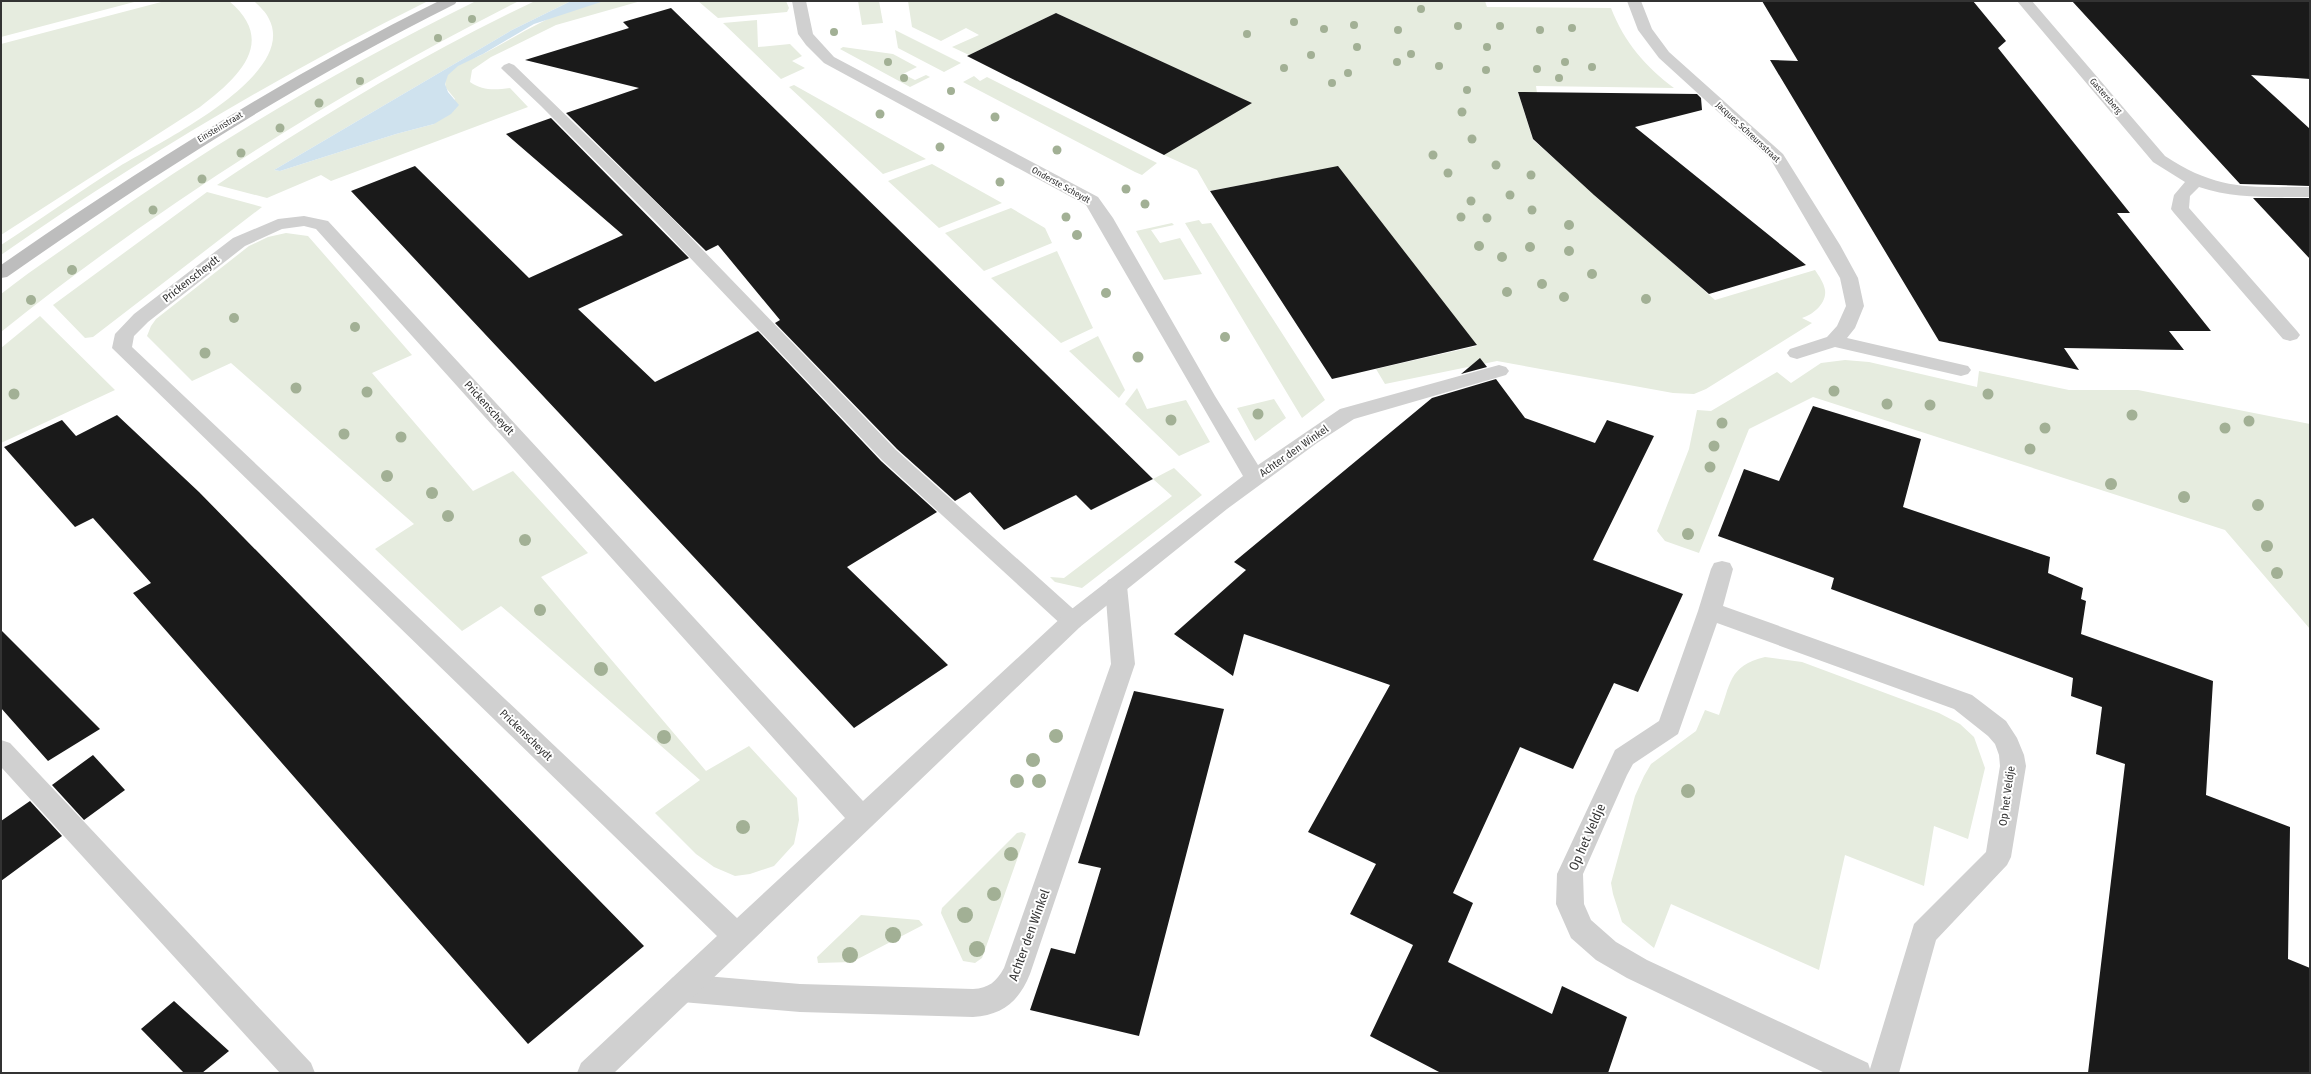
<svg xmlns="http://www.w3.org/2000/svg" width="2311" height="1074" viewBox="0 0 2311 1074" font-family="'Fira Sans Condensed',sans-serif">
<style>
.green{fill:#e6ecdf}
.water{fill:#cfe2ee}
.building{fill:#1a1a1a}
.lines{fill:none;stroke-linecap:round;stroke-linejoin:round}
.lane{fill:#d0d0d0;fill-rule:evenodd}
.street{fill:#d0d0d0;fill-rule:evenodd}
.secondary{fill:#bdbdbd;fill-rule:evenodd}
.tree{fill:#a2b095}
.labels{text-anchor:middle;dominant-baseline:central;stroke-width:4;stroke-linejoin:round;paint-order:stroke}
.far-street-label{font-size:9px;fill:#333;stroke:#fff}
.street-label{font-size:11px;fill:#333;stroke:#fff}
.near-street-label{font-size:13px;fill:#333;stroke:#fff}
</style>
<rect width="100%" height="100%" fill="#fff"/>
<!-- green -->
<path class="green" d="M1,1h137l-137,36z
M165,1h64c49,41 9,77 -29,106l-199,128v-191z
M254,1h174c-149,74 -291,159 -427,254v-10c40,-26 79,-54 119,-79 36,-22 179,-90 149,-147 -3,-7 -9,-12 -15,-18z
M476,1h43c-184,93 -357,202 -518,331v-38c29,-23 60,-43 91,-65 122,-86 250,-162 384,-228z
M535,1h36l-59,29 -238,140 6,1 116,-37 38,-10 21,-25 -9,-11c-6,-22 25,-27 39,-35 38,-20 75,-46 119,-52 12,-1 25,0 37,0l-85,24 -65,32 -19,13 -2,12c13,9 25,8 40,6l18,19 -197,74 -10,-6 -54,23 -50,-13c102,-68 208,-132 318,-184z
M698,1h88l3,7 -2,4 -69,6z
M858,1h21l4,22 -21,2z
M908,1h577l2,6 124,1c13,34 35,59 63,80l-138,-2 1,7 -19,-1 15,48 182,160 100,-30c4,6 9,13 10,20 2,13 -12,25 -23,28l10,5 -106,66 -12,5 -21,-1 -176,-32 -112,23 -9,-15 101,-23 -139,-179 -129,24 -12,-21 -33,-15 87,-52 -195,-90 -87,42 -17,-8 27,-12 -13,-7 -25,13 -29,-14z
M757,20l1,27 32,-3 12,12 -10,5 13,7 -24,11 -58,-56z
M895,30l66,33 -17,9 -46,-24z
M843,47l50,7 24,13 -14,7 12,6 11,-5 4,2 -20,10 -70,-38z
M974,76l6,5 7,-4 170,86 -15,12 -7,-3 -172,-90z
M794,85l132,74 -43,15 -94,-87z
M932,164l70,39 -63,25 -51,-47z
M207,192l55,15 -169,130 -8,1 -32,-33z
M1011,208l34,20 7,15 -68,28 -39,-38z
M1199,220l3,4 9,-1 114,177 -23,18 -117,-195z
M1172,223l2,2 -23,5 9,13 20,-5 22,36 -38,6 -28,-49z
M286,233l22,3 104,119 -40,18 101,118 40,-20 75,82 -47,24 165,194 43,-25 48,52 2,22 -5,24 -20,22 -24,8 -15,2 -21,-9 -18,-13 -41,-41 45,-33 -199,-174 -39,25 -87,-82 39,-25 -183,-161 -39,18 -45,-45 4,-10 5,-7 93,-73 19,-9z
M1057,251l36,77 -32,15 -70,-65z
M40,316l75,74 -114,53v-95z
M1098,336l27,54 -6,8 -50,-47z
M1845,360l24,2 108,25 2,-16 90,19h69l172,34v205l-85,-99 -412,-133 -64,32 -50,124 -34,-12 -8,-10 32,-82 8,-39 14,1 66,-39 14,11 30,-20z
M1137,388l10,21 39,-9 24,42 -31,14 -54,-52z
M1274,399l12,19 -31,23 -18,-33z
M1174,468l28,27 -120,93 -27,-6 -5,-5 14,1 108,-82 -19,-17z
M1765,657l37,5 137,51 21,11 14,13 11,31 -17,71 -34,-13 -10,60 -79,-31 -26,115 -148,-66 -17,44 -32,-26 -9,-28 -2,-11 24,-87 9,-20 7,-12 45,-33 9,-21 14,5c12,-31 9,-49 46,-58z
M1022,832l4,2 -1,3 -43,121 -7,5 -12,-2 -22,-48 1,-5 75,-75z
M861,915l58,5 4,5 -71,37 -34,1 -1,-6z"/>
<!-- water -->
<path class="water" d="M571,1h33l-70,23 -51,30 -25,12 -10,9 -3,9 3,8 11,13 -8,9 -17,10 -38,10 -116,37 -6,-1 238,-140z"/>
<!-- building -->
<path class="building" d="M1762,1h211l33,40 -8,7 132,165h-13l94,118h-42l15,19 -120,-2 15,22 -140,-29 -169,-281 28,1z
M2072,1h238v78l-59,-4 59,54v57l-70,-2z
M671,8l260,253 222,218 -62,31 -15,-15 -72,35 -34,-38 -15,9 -58,-52 -122,-126 5,-3 -62,-75 -12,6 -140,-138 73,-25 -114,-28 104,-32 -6,-6z
M1056,13l196,90 -88,52 -197,-99z
M1518,92l179,2 4,4 1,12 -67,17 171,138 -97,29 -115,-99 -61,-56z
M551,118l138,140 -111,51 77,73 103,-51 123,130 56,51 -90,55 101,98 -94,63 -503,-537 64,-25 114,112 94,-43 -117,-101z
M1338,166l139,179 -145,34 -122,-188z
M2253,198h57v61z
M1480,358l7,9 -26,7z
M1496,379l29,39 70,25 12,-23 47,16 -61,124 90,34 -45,98 -24,-9 -41,86 -53,-22 -67,146 20,10 -25,59 104,52 10,-28 65,31 -19,56h-167l-71,-37 43,-91 -63,-31 26,-50 -68,-32 82,-147 -146,-51 -11,42 -59,-42 72,-64 -12,-8 198,-164z
M1813,406l108,33 -18,68 147,50 -2,16 35,15 -2,11 5,2 -5,33 132,47 -7,114 84,32 -2,132 22,9v105h-222l37,-309 -29,-10 6,-47 -31,-11 2,-18 -242,-89 3,-11 -116,-42 26,-67 35,12z
M117,415l82,77 445,454 -116,98 -395,-451 18,-10 -58,-65 -18,9 -71,-80 58,-27 14,16z
M1,630l99,99 -52,32 -47,-53z
M1134,691l90,18 -85,327 -109,-26 21,-62 24,6 26,-86 -23,-5z
M93,755l32,35 -41,30 -32,-35z
M30,801l32,35 -61,45v-60z
M174,1001l55,50 -27,22h-18l-43,-44z"/>
<g class="lines">
<!-- lane -->
<path class="lane" d="M509,63l5,2 156,151 226,234 184,165 4,6 -4,6 -8,3 -8,-3 -182,-167 -224,-236 -117,-118 -37,-35 -3,-3 3,-3z
M1116,577l8,3 3,6 8,78 -105,310c-11,27 -27,41 -57,43l-173,-5 -118,-10 -10,-4 -4,-10 4,-10 10,-4 118,10 173,5c16,-1 23,-7 31,-21l107,-304 -6,-78 3,-6z
M1,740l9,3 301,320 4,10h-35l-279,-306z"/>
<!-- street -->
<path class="street" d="M792,1h14l7,33 21,23 264,140 15,21 102,178 43,69 82,-56 159,-44 7,2 3,4 -3,4 -152,44 -37,24 -90,66 -147,118 -466,446h-37l4,-10 136,-127 -605,-588 3,-14 19,-20 99,-76 45,-19 26,-3 24,5 535,580 201,-186 179,-139 -157,-271 -262,-142 -18,-18 -8,-11zM304,226l12,3 529,589 -108,100 -605,-571 2,-11 14,-14 97,-76 37,-17z
M1627,1h14l11,28 17,23 114,102 57,91 18,33 6,28 -9,22 -8,10 121,28 3,4 -3,4 -7,2 -126,-29 -38,12 -7,-2 -3,-4 3,-4 37,-12 10,-11 9,-20 -6,-28 -69,-118 -112,-102 -21,-28z
M2017,1h15l133,155c53,35 84,31 145,31v10c-38,0 -75,2 -111,-10l-9,9 -1,12 108,123 3,4 -3,4 -7,2 -7,-2 -109,-126 -3,-4 3,-14 11,-13 -32,-20z
M1722,561l8,2 3,6 -10,37 249,89 34,26 11,17 7,17 2,11 -15,91 -4,8 -71,75 -37,133h-74l-198,-95 -31,-18 -25,-22 -15,-34 1,-30 58,-124 44,-29 39,-110 13,-42 3,-6zM1717,623l237,86 34,27 7,8 4,11 1,11 -14,86 -72,72 -44,145 -2,-6 -221,-103 -31,-18 -25,-22 -7,-16 -1,-30 44,-99 6,-11 45,-30z"/>
<!-- secondary -->
<path class="secondary" d="M439,1h18l-2,3c-157,78 -304,172 -448,273l-6,1v-13c141,-98 284,-188 438,-264z"/>
</g>
<!-- trees -->
<g class="tree">
<circle cx="1421" cy="9" r="4"/>
<circle cx="472" cy="19" r="4"/>
<circle cx="1294" cy="22" r="4"/>
<circle cx="1354" cy="25" r="4"/>
<circle cx="1458" cy="26" r="4"/>
<circle cx="1500" cy="26" r="4"/>
<circle cx="1572" cy="28" r="4"/>
<circle cx="1324" cy="29" r="4"/>
<circle cx="1398" cy="30" r="4"/>
<circle cx="1540" cy="30" r="4"/>
<circle cx="834" cy="32" r="4"/>
<circle cx="1247" cy="34" r="4"/>
<circle cx="438" cy="38" r="4"/>
<circle cx="1357" cy="47" r="4"/>
<circle cx="1487" cy="47" r="4"/>
<circle cx="1411" cy="54" r="4"/>
<circle cx="1311" cy="55" r="4"/>
<circle cx="888" cy="62" r="4"/>
<circle cx="1397" cy="62" r="4"/>
<circle cx="1565" cy="62" r="4"/>
<circle cx="1439" cy="66" r="4"/>
<circle cx="1592" cy="67" r="4"/>
<circle cx="1284" cy="68" r="4"/>
<circle cx="1537" cy="69" r="4"/>
<circle cx="1486" cy="70" r="4"/>
<circle cx="1348" cy="73" r="4"/>
<circle cx="904" cy="78" r="4"/>
<circle cx="1559" cy="78" r="4"/>
<circle cx="360" cy="81" r="4"/>
<circle cx="1332" cy="83" r="4"/>
<circle cx="1467" cy="90" r="4"/>
<circle cx="951" cy="91" r="4"/>
<circle cx="319" cy="103" r="4.5"/>
<circle cx="1462" cy="112" r="4.5"/>
<circle cx="880" cy="114" r="4.5"/>
<circle cx="995" cy="117" r="4.5"/>
<circle cx="280" cy="128" r="4.5"/>
<circle cx="1472" cy="139" r="4.5"/>
<circle cx="940" cy="147" r="4.5"/>
<circle cx="1057" cy="150" r="4.5"/>
<circle cx="241" cy="153" r="4.5"/>
<circle cx="1433" cy="155" r="4.5"/>
<circle cx="1496" cy="165" r="4.5"/>
<circle cx="1448" cy="173" r="4.5"/>
<circle cx="1531" cy="175" r="4.5"/>
<circle cx="202" cy="179" r="4.5"/>
<circle cx="1000" cy="182" r="4.5"/>
<circle cx="1126" cy="189" r="4.5"/>
<circle cx="1510" cy="195" r="4.5"/>
<circle cx="1471" cy="201" r="4.5"/>
<circle cx="1145" cy="204" r="4.5"/>
<circle cx="153" cy="210" r="4.5"/>
<circle cx="1532" cy="210" r="4.5"/>
<circle cx="1066" cy="217" r="4.5"/>
<circle cx="1461" cy="217" r="4.5"/>
<circle cx="1487" cy="218" r="4.5"/>
<circle cx="1569" cy="225" r="5"/>
<circle cx="1077" cy="235" r="5"/>
<circle cx="1479" cy="246" r="5"/>
<circle cx="1530" cy="247" r="5"/>
<circle cx="1569" cy="251" r="5"/>
<circle cx="1502" cy="257" r="5"/>
<circle cx="72" cy="270" r="5"/>
<circle cx="1592" cy="274" r="5"/>
<circle cx="1542" cy="284" r="5"/>
<circle cx="1507" cy="292" r="5"/>
<circle cx="1106" cy="293" r="5"/>
<circle cx="1564" cy="297" r="5"/>
<circle cx="1646" cy="299" r="5"/>
<circle cx="31" cy="300" r="5"/>
<circle cx="234" cy="318" r="5"/>
<circle cx="355" cy="327" r="5"/>
<circle cx="1225" cy="337" r="5"/>
<circle cx="205" cy="353" r="5.5"/>
<circle cx="1138" cy="357" r="5.5"/>
<circle cx="296" cy="388" r="5.5"/>
<circle cx="1834" cy="391" r="5.5"/>
<circle cx="367" cy="392" r="5.5"/>
<circle cx="14" cy="394" r="5.5"/>
<circle cx="1988" cy="394" r="5.5"/>
<circle cx="1887" cy="404" r="5.5"/>
<circle cx="1930" cy="405" r="5.5"/>
<circle cx="1258" cy="414" r="5.5"/>
<circle cx="2132" cy="415" r="5.5"/>
<circle cx="1171" cy="420" r="5.5"/>
<circle cx="2249" cy="421" r="5.5"/>
<circle cx="1722" cy="423" r="5.5"/>
<circle cx="2045" cy="428" r="5.5"/>
<circle cx="2225" cy="428" r="5.5"/>
<circle cx="344" cy="434" r="5.5"/>
<circle cx="401" cy="437" r="5.5"/>
<circle cx="1714" cy="446" r="5.5"/>
<circle cx="2030" cy="449" r="5.5"/>
<circle cx="1710" cy="467" r="5.5"/>
<circle cx="387" cy="476" r="6"/>
<circle cx="2111" cy="484" r="6"/>
<circle cx="432" cy="493" r="6"/>
<circle cx="2184" cy="497" r="6"/>
<circle cx="2258" cy="505" r="6"/>
<circle cx="448" cy="516" r="6"/>
<circle cx="1688" cy="534" r="6"/>
<circle cx="525" cy="540" r="6"/>
<circle cx="2267" cy="546" r="6"/>
<circle cx="2277" cy="573" r="6"/>
<circle cx="540" cy="610" r="6"/>
<circle cx="601" cy="669" r="7"/>
<circle cx="1056" cy="736" r="7"/>
<circle cx="664" cy="737" r="7"/>
<circle cx="1033" cy="760" r="7"/>
<circle cx="1017" cy="781" r="7"/>
<circle cx="1039" cy="781" r="7"/>
<circle cx="1688" cy="791" r="7"/>
<circle cx="743" cy="827" r="7"/>
<circle cx="1011" cy="854" r="7"/>
<circle cx="994" cy="894" r="7"/>
<circle cx="965" cy="915" r="8"/>
<circle cx="893" cy="935" r="8"/>
<circle cx="977" cy="949" r="8"/>
<circle cx="850" cy="955" r="8"/>
</g>
<g class="labels">
<!-- far-street labels -->
<g class="far-street-label">
<text transform="translate(2106 96) rotate(49)">Gastersberg</text>
<text transform="translate(220 127) rotate(-31)">Einsteinstraat</text>
<text transform="translate(1748 132) rotate(43)">Jacques Schreursstraat</text>
<text transform="translate(1061 185) rotate(29)">Onderste Scheydt</text>
</g>
<!-- street labels -->
<g class="street-label">
<text transform="translate(191 279) rotate(-38)">Prickenscheydt</text>
<text transform="translate(489 408) rotate(48)">Prickenscheydt</text>
<text transform="translate(1294 451) rotate(-35)">Achter den Winkel</text>
<text transform="translate(526 735) rotate(44)">Prickenscheydt</text>
<text transform="translate(2007 796) rotate(-82)">Op het Veldje</text>
</g>
<!-- near-street labels -->
<g class="near-street-label">
<text transform="translate(1587 837) rotate(-66)">Op het Veldje</text>
<text transform="translate(1029 935) rotate(-70)">Achter den Winkel</text>
</g>
</g>
<!-- border -->
<rect width="2311" height="1074" fill="none" stroke="#333333" stroke-width="4"/>
</svg>
